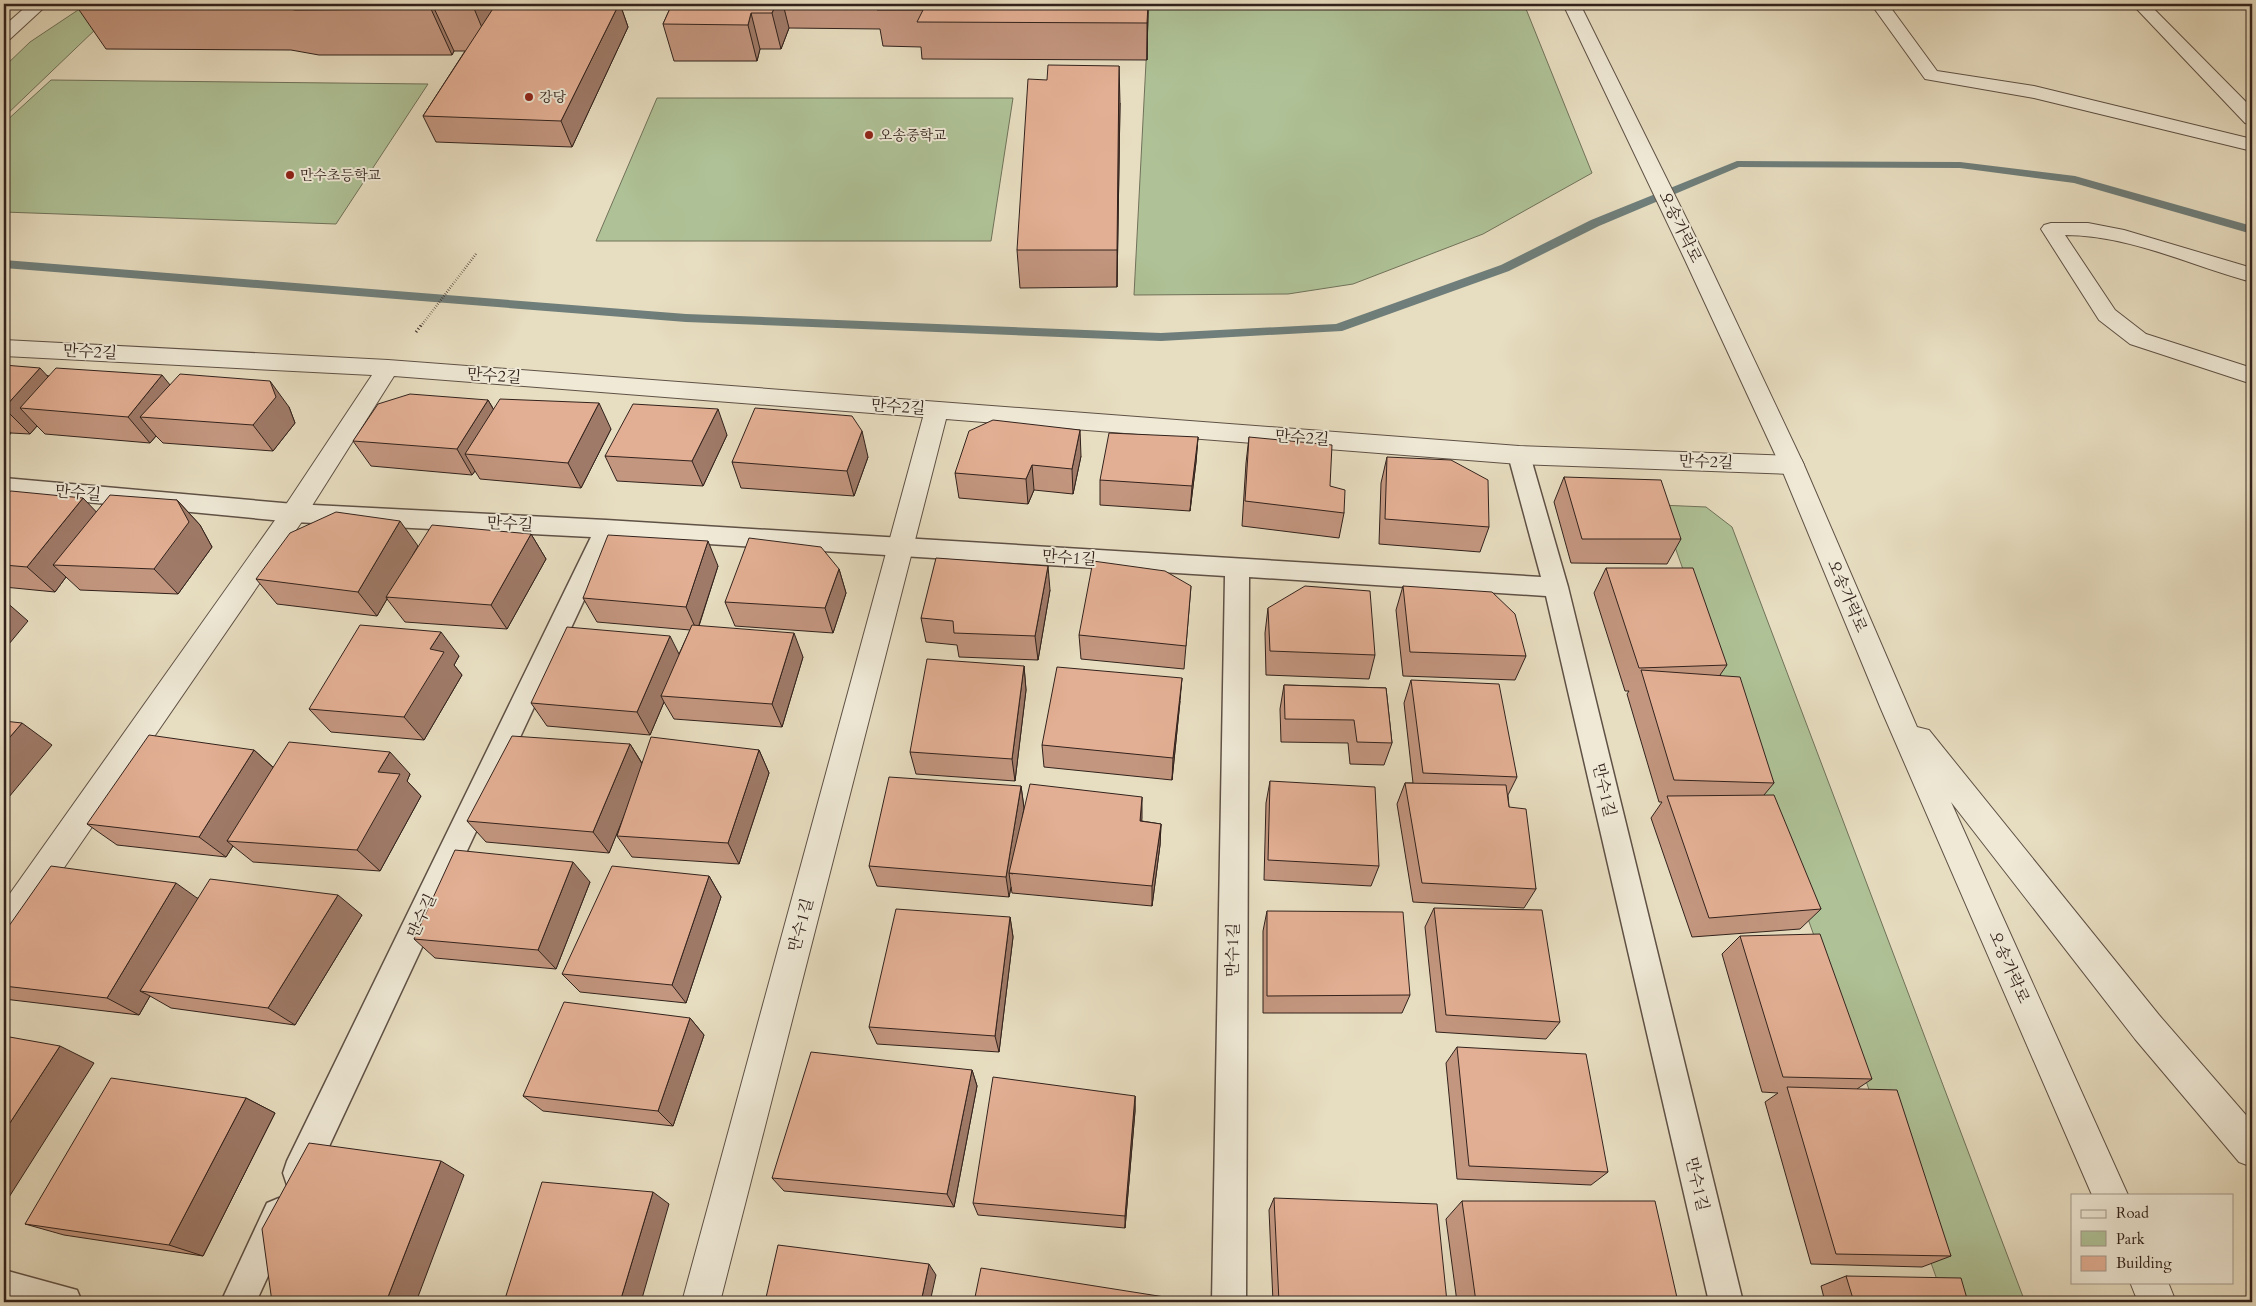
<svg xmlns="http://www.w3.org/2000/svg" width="2256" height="1306" viewBox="0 0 2256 1306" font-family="Cardo,'Noto Serif KR',serif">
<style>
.green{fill:#afc297;stroke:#70725a}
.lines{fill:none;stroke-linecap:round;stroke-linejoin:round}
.stream{fill:#6f7e7a;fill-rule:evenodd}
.service-casing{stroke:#5f5145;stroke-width:3}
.minor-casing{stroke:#5f5145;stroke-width:2}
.tertiary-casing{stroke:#5f5145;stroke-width:2}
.path-far1{stroke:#32221c;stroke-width:2.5;stroke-dasharray:0.5 2;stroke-linecap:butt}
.path{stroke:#32221c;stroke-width:3;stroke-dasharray:1 2.5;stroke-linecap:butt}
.service{fill:#efe9d6;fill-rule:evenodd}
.minor{fill:#efe9d6;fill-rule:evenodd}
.tertiary{fill:#efe9d6;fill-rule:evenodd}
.wall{fill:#c3967f;stroke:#32221c}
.shaded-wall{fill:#9f7a68;stroke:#32221c}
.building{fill:#e3af94;stroke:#32221c}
.poi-dot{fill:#8f2418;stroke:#efe9d6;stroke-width:2}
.labels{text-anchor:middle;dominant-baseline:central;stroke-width:4;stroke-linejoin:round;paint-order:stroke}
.far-poi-label{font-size:14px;fill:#32221c;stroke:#efe9d6;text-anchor:start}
.street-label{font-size:16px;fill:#32221c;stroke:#efe9d6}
</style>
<rect width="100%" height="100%" fill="#e7ddc0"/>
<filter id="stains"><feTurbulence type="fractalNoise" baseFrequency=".004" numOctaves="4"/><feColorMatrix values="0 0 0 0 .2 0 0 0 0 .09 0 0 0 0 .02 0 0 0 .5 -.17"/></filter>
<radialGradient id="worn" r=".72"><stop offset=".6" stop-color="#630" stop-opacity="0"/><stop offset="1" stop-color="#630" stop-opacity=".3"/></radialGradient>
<!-- green -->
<path class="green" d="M122,4l-118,113v-50l26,-25 51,-34z
M1149,4h375l68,169 -109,61 -130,50 -65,10 -154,1z
M51,80l377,4 -92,140 -332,-12v-89z
M657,98h356l-22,143h-395z
M1660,505l46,2 26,20 293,775h-80z"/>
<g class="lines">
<!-- stream -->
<path class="stream" d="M1737,161l223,1 115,14 177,50v8l-178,-51 -114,-15 -221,-1 -140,59 -90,45 -167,60 -181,10 -475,-19 -682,-54v-8l682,54 475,19 175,-9 165,-59 90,-45z"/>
<defs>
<path id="service" d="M1519,447l8,2 3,6 38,132 175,715h-34l-163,-706 -297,-19 -3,725h-34l13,-726 -612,-38 -302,647 -12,4 -12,-4 -4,-12 4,-12 304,-624 -297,-15 -290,-28v-16l290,26 312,16 935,57 -33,-122 3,-6z
M279,1198l12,5 5,12 -40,87h-35l46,-99z
M4,1270l73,20 5,12h-78z"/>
<path id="minor" d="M1871,4h17l49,67 97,15 218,53v12l-218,-53 -109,-19z
M2132,4h17l103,104v17l-7,-2z
M2051,223h37l36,7 128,38v14c-61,-16 -122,-47 -187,-47l50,75 31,24 106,34v16l-122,-40 -31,-24 -58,-91 3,-4z
M4,340l384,20 1131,86 273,10 9,3 3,6 -3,6 -9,3 -273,-10 -573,-45 -226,883h-38l241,-885 -529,-41 -91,144 -288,419 -11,4v-41l281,-396 87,-131 -368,-19z"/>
<path id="tertiary" d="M29,4h19l-38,35 -6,1v-14z
M1563,4h17l127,256 97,205 113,262 12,3 230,285 93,107v45l-13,-5 -104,-123 -184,-237 177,393h-36l-211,-486 -101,-244 -95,-205z
M2130,1282h38l8,20h-38z"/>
</defs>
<!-- service casing -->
<use href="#service" class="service-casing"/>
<!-- minor casing -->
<use href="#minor" class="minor-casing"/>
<!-- tertiary casing -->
<use href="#tertiary" class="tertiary-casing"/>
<!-- path-far1 -->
<path class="path-far1" d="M421,326l55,-72"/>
<!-- path -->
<path class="path" d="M416,332l6,-8"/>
<!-- service -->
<use href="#service" class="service"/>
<!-- minor -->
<use href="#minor" class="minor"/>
<!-- tertiary -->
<use href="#tertiary" class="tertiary"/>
</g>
<!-- wall -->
<path class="wall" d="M75,4h545l8,23 -56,120 -136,-5 -13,-26 42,-65h-11l-2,4h-133l-28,-5 -185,-1z
M672,4h476l-1,56 -225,-1 -1,-12 -38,-1 -3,-17 -91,-1 -8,21h-21l-3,12h-83l-11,-37z
M1120,103l-3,184 -97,1 -3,-38z
M4,365l45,11 121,9 119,22 6,16 -22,28 -110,-8 -7,-7 -6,7 -105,-9 -8,-8 -7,8 -19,-1 -7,8z
M488,400l6,10 117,19 -30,59 -101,-9 -5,-8 -3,4 -101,-9 -18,-25z
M727,435l-24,51 -86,-5 -12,-25z
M1198,437l-2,25 -6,49 -90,-6v-25z
M1249,437l81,49 14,27 -5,25 -97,-12 4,-63z
M1081,456l-8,38 -39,-4 -6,14 -69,-6 -4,-25z
M868,457l-14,39 -113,-8 -9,-26z
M1387,457l102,70 -9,25 -101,-8 2,-61z
M1564,477l117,62 -14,25 -96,-1 -17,-61z
M4,494l92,18 81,-12 23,25 12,22 -34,47 -98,-4 -14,-13 -11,15 -51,-5z
M531,534l15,25 -39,70 -102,-7 -18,-23 -10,17 -100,-12 -21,-25 162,-33 -8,14z
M718,566l-19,60 104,31 -21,70 -108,-8 -10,-17 -14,33 -103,-9 -16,-23 148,-49 11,-24 -93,-8 -14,-24z
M1606,568l121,97 -7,10 54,108 -10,12 57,114 -21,20 -108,8 -41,-119 11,-16h-3l-32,-108 2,-3h-4l-31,-98z
M839,569l7,24 -13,40 -98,-7 -10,-24z
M1191,586l-7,83 -103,-10 -2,-24z
M1403,586l123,70 -11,24 -112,-4 -7,-66z
M1050,590l-12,70 -79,-3 -2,-12 -31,-3 -5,-24z
M1268,608l107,47 -6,24 -103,-4 -1,-42z
M459,656l-5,9 8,10 -38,65 -93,-8 -22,-23z
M1024,666l2,24 -11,91 -99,-7 -6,-22z
M1411,680l106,97 -9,18 1,12 27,82 -12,19 -111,-6 -16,-98 8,-21h8l-9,-80z
M1284,685l102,3 6,55 -8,22 -34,-1 -2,-21 -67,-1 -1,-33z
M1180,701l-8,79 -128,-13 -2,-22z
M630,744l12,19 117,-13 10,23 -30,91 -107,-7 -15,-21 5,-16 -13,33 -123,-11 -19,-21z
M254,750l19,17 137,7 -3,7 14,15 -41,75 -127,-9 -20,-16 -7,11 -109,-12 -30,-21z
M1270,781l109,85 -8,20 -107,-6 2,-77z
M1021,786l3,22 -1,6 119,7 19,3 -1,21 -8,61 -140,-13 -1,-6 -2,10 -132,-11 -8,-20z
M709,876l12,21 -35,106 -106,-11 -18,-18z
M590,882l-34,87 -121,-11 -21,-19z
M198,898l164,17 -67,110 -124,-17 -21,-12 -11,19 -135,-16v-66z
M1434,908l126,114 -14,17 -110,-7 -11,-105z
M1267,911l143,84 -8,18h-139v-82z
M1010,917l3,20 -14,115 -122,-8 -8,-17z
M1740,936l132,143 -15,10 94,167 -29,11 -111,-3 -46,-162 13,-9 -16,-1 -40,-138z
M690,1018l14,17 -31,91 -130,-15 -20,-15z
M1457,1047l151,125 -17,13 -134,-6 -11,-116z
M972,1070l5,16 -23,121 -170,-16 -12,-13z
M1135,1096v15l-10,117 -147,-13 -5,-12z
M246,1098l29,15 -72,143 -139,-21 -39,-11z
M1274,1198l173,104h-174l-4,-92z
M1462,1201l216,101h-221l-11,-83z
M1846,1276l122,26h-143l-4,-16z"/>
<!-- shaded-wall -->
<path class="shaded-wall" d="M474,4h27l-9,48 -19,-46z
M619,4h1l8,23 -56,120 -11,-26z
M776,4h7l6,24 -8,21 -9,-36z
M1148,4l-1,56v-37z
M433,6l21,45 -2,4 -21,-46z
M751,13l9,36 -3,12 -9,-36z
M1119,66l1,37 -3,184v-37z
M40,368l24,26 -44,14 17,18 -7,8 -26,-26z
M162,375l21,26 -43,16 16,19 -6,7 -22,-26z
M270,381l19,26 6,16 -22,28 -20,-26z
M488,400l15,26 -38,28 10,17 -3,4 -15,-26z
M599,403l12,26 -30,59 -13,-25z
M718,409l9,26 -24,51 -11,-25z
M4,425l7,8 -7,8z
M1080,430l1,26 -8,38 -1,-25z
M862,431l6,26 -14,39 -7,-25z
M1198,437l-2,25 -6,49 2,-25z
M1032,465l2,25 -6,14 -2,-25z
M83,498l25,26 -55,41 13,12 -11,15 -28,-25z
M177,500l23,25 12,22 -34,47 -24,-25z
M400,521l18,25 -30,52 -2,-1 1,2 -10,17 -19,-24z
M531,534l15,25 -39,70 -16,-24z
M708,541l10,25 -21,65 -11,-24z
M1048,566l2,24 -12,70 -3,-24z
M839,569l7,24 -13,40 -8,-25z
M4,600l24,21 -24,29z
M441,632l18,24 -5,9 8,10 -38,65 -20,-23 26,-68z
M794,633l9,24 -21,70 -10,-23z
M670,636l12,24 -21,36 3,6 -14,33 -13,-23z
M1024,666l2,24 -11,91 -3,-22z
M1182,678l-2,23 -8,79 1,-22z
M22,723l30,22 -48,58v-59z
M630,744l14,23 -35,86 -16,-21z
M254,750l24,22 -51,69 6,5 -7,11 -27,-20z
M759,750l10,23 -30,91 -11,-21z
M390,752l20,22 -3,7 14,15 -41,75 -23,-21 21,-78z
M1021,786l3,22 -11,66 -4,-1 2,14 -2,10 -3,-20z
M1142,797v21l-2,24v-21z
M1161,824l-1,21 -8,61v-20z
M573,862l17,20 -34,87 -18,-19z
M709,876l12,21 -35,106 -14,-18z
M176,883l28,20 -64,88 10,5 -11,19 -32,-17z
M338,895l24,20 -67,110 -27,-17z
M1010,917l3,20 -14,115 -4,-16z
M690,1018l14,17 -31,91 -15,-15z
M60,1046l34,17 -90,142v-73z
M972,1070l5,16 -23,121 -7,-13z
M1135,1096v15l-10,117v-12z
M246,1098l29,15 -72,143 -34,-11z
M441,1161l23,14 -48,127h-30z
M653,1192l16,12 -28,98h-21z
M929,1264l7,11 -6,27h-9z"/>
<!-- building -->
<path class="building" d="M183,4h291l-1,2h-40l-2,3 -136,1 -29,-6z
M496,4h123l-58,117 -138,-5z
M672,4h104l-4,9h-21l-3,12 -85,-1z
M878,4h270l-1,19 -230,-1 6,-12h-46z
M1048,65l71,1 -2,184h-100l11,-171 19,1z
M4,365l36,3 -36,40z
M56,368l106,7 -34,42 -108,-9z
M180,374l90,7 6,16 -23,28 -113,-8z
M410,394l78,6 -31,49 -104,-8 25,-37z
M500,399l99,4 -31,60 -103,-9z
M633,404l85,5 -26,52 -87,-5z
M755,408l97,8 10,15 -15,40 -115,-9z
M993,420l87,10 -8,39 -40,-4 -6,14 -71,-6 14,-42z
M1109,433l89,4 -6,49 -92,-6z
M1249,437l83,8 -2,41 15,4 -1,23 -99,-12z
M1387,457l64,3 37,20 1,47 -104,-8z
M1564,477l97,3 20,59h-99z
M11,491l72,7 -56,69 -23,-2v-71z
M110,495l67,5 12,22 -35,47 -101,-4z
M336,512l64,9 -42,71 -102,-13 34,-46z
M432,525l99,9 -40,71 -105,-8z
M608,535l100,6 -22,66 -103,-9z
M749,538l72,9 18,22 -14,39 -100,-6z
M936,558l112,8 -13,70 -81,-3 -1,-12 -32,-3z
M1093,561l72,10 26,15 -5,60 -107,-11z
M1606,568h87l34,97 -88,3z
M1305,586l65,5 5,64 -105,-4 -2,-43z
M1403,586l89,6 23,22 11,42 -116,-4z
M360,625l81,7 -11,17 14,3 -40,65 -95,-8z
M692,625l102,8 -22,71 -111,-8z
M567,627l103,9 -33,76 -106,-9z
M927,659l97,7 -12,93 -102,-7z
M1057,667l125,11 -9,80 -131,-13z
M1641,670l99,7 34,106 -100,-3z
M1411,680l88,4 18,93 -94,-4z
M1284,685l102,3 6,55 -35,-1 -3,-22 -69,-1z
M4,721l18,2 -18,21z
M149,735l105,15 -55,87 -112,-13z
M512,736l118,8 -37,88 -126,-11z
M651,737l108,13 -31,93 -111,-7z
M289,742l101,10 -12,20 22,2 -43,76 -130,-9z
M889,777l132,9 -15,91 -137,-11z
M1270,781l105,6 4,79 -111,-6z
M1405,783l101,2 3,22 17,2 10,80 -114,-6z
M1030,784l112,13 -2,24 21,3 -9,62 -143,-13z
M1774,795l47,114 -112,9 -42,-122z
M455,850l118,12 -35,88 -124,-11z
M51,866l125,17 -69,115 -103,-12v-53z
M612,866l97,10 -37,109 -110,-11z
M210,879l128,16 -70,113 -128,-17z
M1434,908l108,2 18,112 -114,-7z
M896,909l114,8 -15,119 -126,-9z
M1267,911l136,1 7,83 -143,1z
M1820,934l52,145 -89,-2 -43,-141z
M564,1002l126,16 -32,93 -135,-15z
M4,1036l56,10 -56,86z
M1457,1047l129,7 22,118 -139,-6z
M811,1052l161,18 -25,124 -175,-16z
M993,1077l142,19 -10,120 -152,-13z
M111,1078l135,20 -77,147 -144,-21z
M1787,1087l110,3 54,166 -115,-2z
M309,1143l132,18 -55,141h-114l-10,-73z
M542,1182l111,10 -33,110h-116z
M1274,1198l163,6 10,98h-168z
M1462,1201h193l23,101h-202z
M778,1245l151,19 -8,38h-156z
M981,1268l190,30v4h-197z
M1846,1276l115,2 7,24h-114z"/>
<!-- markers -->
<g class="poi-dot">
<circle cx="529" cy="97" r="5"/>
<circle cx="869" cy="135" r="5"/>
<circle cx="290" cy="175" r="5"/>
</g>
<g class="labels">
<!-- far-poi labels -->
<g class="far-poi-label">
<text x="539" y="97">강당</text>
<text x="879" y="135">오송중학교</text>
<text x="300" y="175">만수초등학교</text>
</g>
<!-- street labels -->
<g class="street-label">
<text transform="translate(1680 227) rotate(64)">오송가락로</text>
<text transform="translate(90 352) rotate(3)">만수2길</text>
<text transform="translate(494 376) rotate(4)">만수2길</text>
<text transform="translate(898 407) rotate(4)">만수2길</text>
<text transform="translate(1302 438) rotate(4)">만수2길</text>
<text transform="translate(1706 462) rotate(2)">만수2길</text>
<text transform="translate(78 493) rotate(5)">만수길</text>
<text transform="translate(510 524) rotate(3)">만수길</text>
<text transform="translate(1069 558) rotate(4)">만수1길</text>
<text transform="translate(1847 596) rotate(67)">오송가락로</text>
<text transform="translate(1604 790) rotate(77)">만수1길</text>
<text transform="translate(422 916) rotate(-65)">만수길</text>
<text transform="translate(801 925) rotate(-75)">만수1길</text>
<text transform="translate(1233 950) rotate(-89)">만수1길</text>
<text transform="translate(2009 967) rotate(66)">오송가락로</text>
<text transform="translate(1697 1184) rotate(77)">만수1길</text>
</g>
</g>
<!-- margin -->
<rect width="2256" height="1306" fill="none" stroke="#e7ddc0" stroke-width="20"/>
<rect x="5" y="5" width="2246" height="1296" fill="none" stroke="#32221c" stroke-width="2.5"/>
<rect x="10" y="10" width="2236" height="1286" fill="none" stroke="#32221c"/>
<!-- legend -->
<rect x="2071" y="1194" width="162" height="90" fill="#efe9d6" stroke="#a3998c"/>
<rect x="2081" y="1210" width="25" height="8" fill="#efe9d6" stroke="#a3998c"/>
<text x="2116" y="1218" font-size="15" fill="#32221c">Road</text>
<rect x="2081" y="1231" width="25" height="15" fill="#afc297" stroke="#a3998c"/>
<text x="2116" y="1244" font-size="15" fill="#32221c">Park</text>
<rect x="2081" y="1256" width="25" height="15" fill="#e3af94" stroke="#a3998c"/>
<text x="2116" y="1268" font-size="15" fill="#32221c">Building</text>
<rect width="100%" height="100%" filter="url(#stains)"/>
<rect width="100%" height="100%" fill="url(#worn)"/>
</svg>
